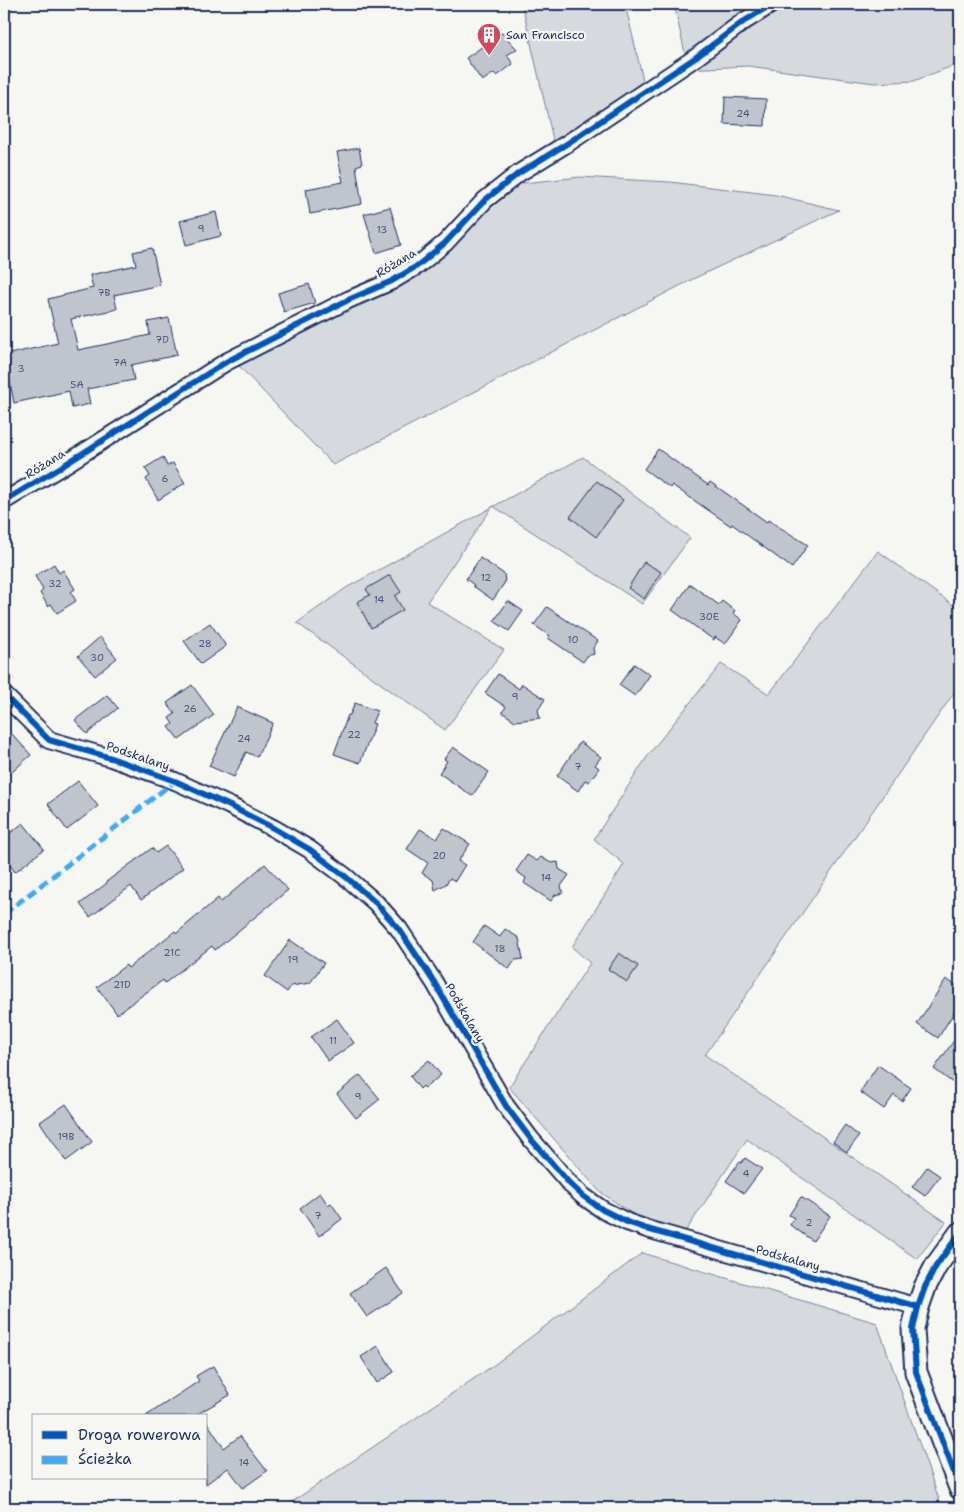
<svg xmlns="http://www.w3.org/2000/svg" width="964" height="1512" viewBox="0 0 964 1512" font-family="'Shantell Sans',sans-serif">
<style>
.green{fill:#d6d9dd;stroke:#78849e}
.building{fill:#c0c4cd;stroke:#1b2f5e}
.lines{fill:none;stroke-linecap:round;stroke-linejoin:round}
.minor-casing{stroke:#1b2f5e;stroke-width:20}
.tertiary-casing{stroke:#1b2f5e;stroke-width:25}
.minor{stroke:#f6f6f2;stroke-width:16}
.tertiary{stroke:#f6f6f2;stroke-width:21}
.quiet{stroke:#3fa9f5;stroke-width:5;stroke-dasharray:10 5;stroke-linecap:butt}
.cycleway-casing{stroke:#f6f6f2;stroke-width:9}
.cycleway{stroke:#0057b8;stroke-width:6}
.labels{text-anchor:middle;dominant-baseline:central;stroke-width:4.5;stroke-linejoin:round;paint-order:stroke}
.number-label{font-size:10px;fill:#44547a}
.poi-label{font-size:12px;fill:#1b2f5e;stroke:#f6f6f2;text-anchor:start}
.street-label{font-size:12px;fill:#1b2f5e;stroke:#f6f6f2}
</style>
<rect width="100%" height="100%" fill="#f6f6f2"/>
<filter id="ink" filterUnits="userSpaceOnUse"><feTurbulence type="fractalNoise" baseFrequency=".02" numOctaves="2"/><feDisplacementMap in="SourceGraphic" scale="10" xChannelSelector="R" yChannelSelector="G"/><feConvolveMatrix kernelMatrix="1 2 1 2 8 2 1 2 1" color-interpolation-filters="sRGB"/></filter>
<g filter="url(#ink)">
<!-- green -->
<path class="green" d="M522,4h103l20,84 -91,56z
M674,4h86l-74,54z
M786,4h174v59l-46,18 -40,2 -126,-17 -61,3z
M580,177l90,5 106,13 63,15 -142,67 -364,188 -94,-99 50,-28 122,-61 102,-93z
M583,457l107,81 -48,66 -149,-98 -66,96 77,48 -59,80 -148,-107 49,-35z
M878,551l82,59v74l-255,371 241,167 -29,37 -170,-120 -62,93 -39,-9 -47,-32 -90,-104 81,-124 -18,-16 52,-83 -30,-25 55,-85 72,-90 48,30z
M642,1253l235,70 65,185h-659l211,-143z"/>
<!-- building -->
<path class="building" d="M502,33l15,16 -10,6 6,9 -16,12 -3,-3 -12,8 -16,-23z
M725,97l41,2 -1,27 -41,-2z
M359,148l3,16 -6,2 6,38 -52,10 -4,-25 37,-7 -6,-30z
M390,207l11,38 -25,8 -12,-39z
M216,212l5,24 -35,9 -6,-24z
M152,248l8,37 -46,10 3,14 -46,10 7,31 72,-15 -2,-13 21,-4 8,37 -46,10 3,15 -47,9 3,15 -18,4 -3,-17 -55,12 -9,-48 53,-12 -10,-44 45,-11 -3,-13 46,-10 -3,-13z
M309,284l6,19 -31,9 -6,-19z
M658,449l50,36 2,-3 57,40 1,-2 40,25 -16,23 -60,-44 -1,2 -59,-41 -2,3 -26,-19z
M163,457l4,9 6,-3 12,20 -27,17 -12,-21 4,-3 -5,-8z
M597,481l26,19 -27,37 -26,-20z
M480,558l24,16 1,8 -12,18 -20,-14 1,-1 -8,-6z
M644,562l17,10 -17,27 -16,-11z
M54,564l5,9 4,-3 12,19 -4,3 5,9 -19,12 -6,-9 -3,2 -8,-13 3,-3 -8,-14z
M390,575l11,17 -6,4 8,14 -32,18 -14,-26 13,-7 -4,-6z
M690,584l29,21 3,-4 13,10 -2,2 9,7 -17,24 -10,-7 -1,3 -42,-30z
M508,601l15,10 -14,20 -15,-10z
M547,607l51,34 -5,7 1,6 -7,2 -4,6 -35,-24 2,-2 -16,-11z
M210,623l16,23 -25,18 -17,-23z
M100,637l17,21 -22,18 -17,-20z
M634,664l16,11 -15,21 -16,-11z
M498,674l21,15 3,-5 23,15 -7,11 2,8 -25,3 -13,-9 4,-5 -21,-14z
M192,685l22,30 -35,25 -10,-13 4,-3 -4,-6 6,-4 -8,-11z
M107,695l11,13 -31,26 -12,-14z
M355,703l22,8 -5,12 3,1 -15,39 -26,-9 14,-39h2z
M237,707l36,16 -16,34 -11,-5 -12,25 -25,-11z
M12,734l19,21 -27,24v-37z
M580,742l21,15 -6,8 4,3 -10,14 -4,-2 -7,11 -21,-15z
M453,747l36,25 -17,24 -33,-23 8,-12 -3,-2z
M78,781l20,25 -31,24 -19,-26z
M23,823l21,26 -29,23 -11,-15v-19z
M444,828l26,16 -12,17 7,4 -10,16 -5,-3 -4,6 -11,6 -2,-10 -11,-7 6,-10 -21,-14 13,-20 17,10z
M166,846l17,22 -42,32 -10,-14 -41,31 -10,-13 27,-21 -1,-1 46,-34 4,5z
M527,855l10,6 4,-4 10,6 7,-1 1,7 10,6 -8,11 2,7 -8,2 -4,6 -27,-18 2,-5 -10,-7z
M265,864l23,26 -73,60 -3,-4 -47,37 -2,-3 -46,34 -20,-27 29,-22 2,3 47,-37 2,2 41,-35 3,4z
M484,926l16,11 5,-8 14,9 4,21 -8,1 -6,9 -36,-27z
M290,940l34,23 -14,20 -19,3 -4,6 -22,-16z
M619,953l19,13 -11,16 -19,-13z
M946,979l14,9v15l-22,35 -21,-14z
M337,1019l17,24 -26,18 -17,-24z
M960,1032v56l-26,-19z
M429,1060l12,15 -16,13 -2,-2 -3,3 -10,-13z
M878,1065l33,23 -9,13 -8,-6 -10,14 -24,-17z
M360,1075l20,24 -24,19 -19,-24z
M66,1104l26,38 -26,19 -26,-39z
M845,1125l14,11 -12,16 -14,-10z
M745,1158l17,11 -18,24 -18,-12 13,-19 2,1z
M927,1167l13,9 -15,20 -13,-9z
M320,1193l8,12 3,-2 11,16 -23,17 -19,-28z
M801,1197l29,19 -17,25 -23,-16 4,-7 -5,-3z
M386,1268l17,25 -36,24 -17,-24z
M378,1346l16,26 -17,11 -16,-26z
M213,1366l17,29 -36,21h-48l53,-35 -3,-5z
M206,1421l18,27 16,-12 27,35 -24,17 -15,-20 -22,16z"/>
<g class="lines">
<defs>
<path id="minor" d="M4,501l57,-34 165,-105 122,-62 44,-19 25,-15 28,-23 40,-43 34,-27 49,-30 127,-85 48,-36 29,-18
M4,695l45,45 62,18 64,23 55,25 43,22 36,21 37,28 30,26 23,26 35,53 72,124 24,32 40,46 13,12 20,14 24,12 20,7 271,78"/>
<path id="tertiary" d="M960,1233l-24,33 -11,21 -7,20 -5,22 3,43 44,116"/>
</defs>
<!-- minor casing -->
<use href="#minor" class="minor-casing"/>
<!-- tertiary casing -->
<use href="#tertiary" class="tertiary-casing"/>
<!-- minor -->
<use href="#minor" class="minor"/>
<!-- tertiary -->
<use href="#tertiary" class="tertiary"/>
<!-- quiet -->
<path class="quiet" d="M4,914l171,-133"/>
<defs>
<path id="cycleway" d="M4,501l57,-34 165,-105 122,-62 44,-19 25,-15 28,-23 40,-43 34,-27 49,-30 127,-85 48,-36 29,-18
M4,695l45,45 62,18 64,23 55,25 43,22 36,21 37,28 30,26 23,26 35,53 72,124 24,32 40,46 13,12 20,14 24,12 20,7 271,78
M960,1233l-24,33 -11,21 -7,20 -5,22 3,43 44,116"/>
</defs>
<!-- cycleway casing -->
<use href="#cycleway" class="cycleway-casing"/>
<!-- cycleway -->
<use href="#cycleway" class="cycleway"/>
</g>
</g>
<!-- icons -->
<defs>
<symbol id="building-pin" viewBox="-11 -11 22 30"><path d="M0 17L-7.5 6A9.5 9.5 0 1 1 7.5 6Z" fill="#d1495b" stroke="#f6f6f2"/><path d="M-4-6H4V6H1V3H-1V6H-4ZM-2.5-4.3h1.7v1.8h-1.7ZM.8-4.3h1.7v1.8H.8ZM-2.5-1h1.7V.8h-1.7ZM.8-1h1.7V.8H.8Z" fill="#fff"/></symbol>
</defs>
<g fill-rule="evenodd">
<use href="#building-pin" x="475" y="21" width="28" height="38"/>
</g>
<g class="labels">
<!-- number labels -->
<g class="number-label">
<text x="743" y="113">24</text>
<text x="201" y="228">9</text>
<text x="382" y="229">13</text>
<text x="104" y="292">7B</text>
<text x="162" y="339">7D</text>
<text x="120" y="362">7A</text>
<text x="21" y="368">3</text>
<text x="77" y="384">5A</text>
<text x="165" y="478">6</text>
<text x="486" y="577">12</text>
<text x="55" y="583">32</text>
<text x="379" y="599">14</text>
<text x="709" y="616">30E</text>
<text x="573" y="639">10</text>
<text x="205" y="643">28</text>
<text x="97" y="657">30</text>
<text x="515" y="696">9</text>
<text x="190" y="708">26</text>
<text x="354" y="734">22</text>
<text x="244" y="738">24</text>
<text x="578" y="766">7</text>
<text x="439" y="855">20</text>
<text x="546" y="877">14</text>
<text x="500" y="948">18</text>
<text x="172" y="952">21C</text>
<text x="293" y="959">19</text>
<text x="122" y="984">21D</text>
<text x="333" y="1040">11</text>
<text x="358" y="1096">9</text>
<text x="66" y="1136">19B</text>
<text x="746" y="1173">4</text>
<text x="318" y="1215">7</text>
<text x="809" y="1222">2</text>
<text x="244" y="1462">14</text>
</g>
<!-- poi labels -->
<g class="poi-label">
<text x="506" y="35">San Francisco</text>
</g>
<!-- street labels -->
<g class="street-label">
<text transform="translate(396 263) rotate(-31)">Różana</text>
<text transform="translate(45 464) rotate(-32)">Różana</text>
<text transform="translate(138 756) rotate(19)">Podskalany</text>
<text transform="translate(465 1013) rotate(60)">Podskalany</text>
<text transform="translate(788 1258) rotate(16)">Podskalany</text>
</g>
</g>
<!-- margin -->
<rect width="964" height="1512" fill="none" stroke="#f6f6f2" stroke-width="20"/>
<rect x="10" y="10" width="944" height="1492" fill="none" stroke="#1b2f5e" stroke-width="2" filter="url(#ink)"/>
<!-- legend -->
<rect x="32" y="1414" width="175" height="65" fill="#f6f6f2" stroke="#9ea6b7"/>
<rect x="42" y="1431" width="25" height="8" fill="#0057b8" stroke="#9ea6b7"/>
<text x="78" y="1440" font-size="15" fill="#1b2f5e">Droga rowerowa</text>
<rect x="42" y="1456" width="25" height="8" fill="#3fa9f5" stroke="#9ea6b7"/>
<text x="78" y="1464" font-size="15" fill="#1b2f5e">Ścieżka</text>
</svg>
